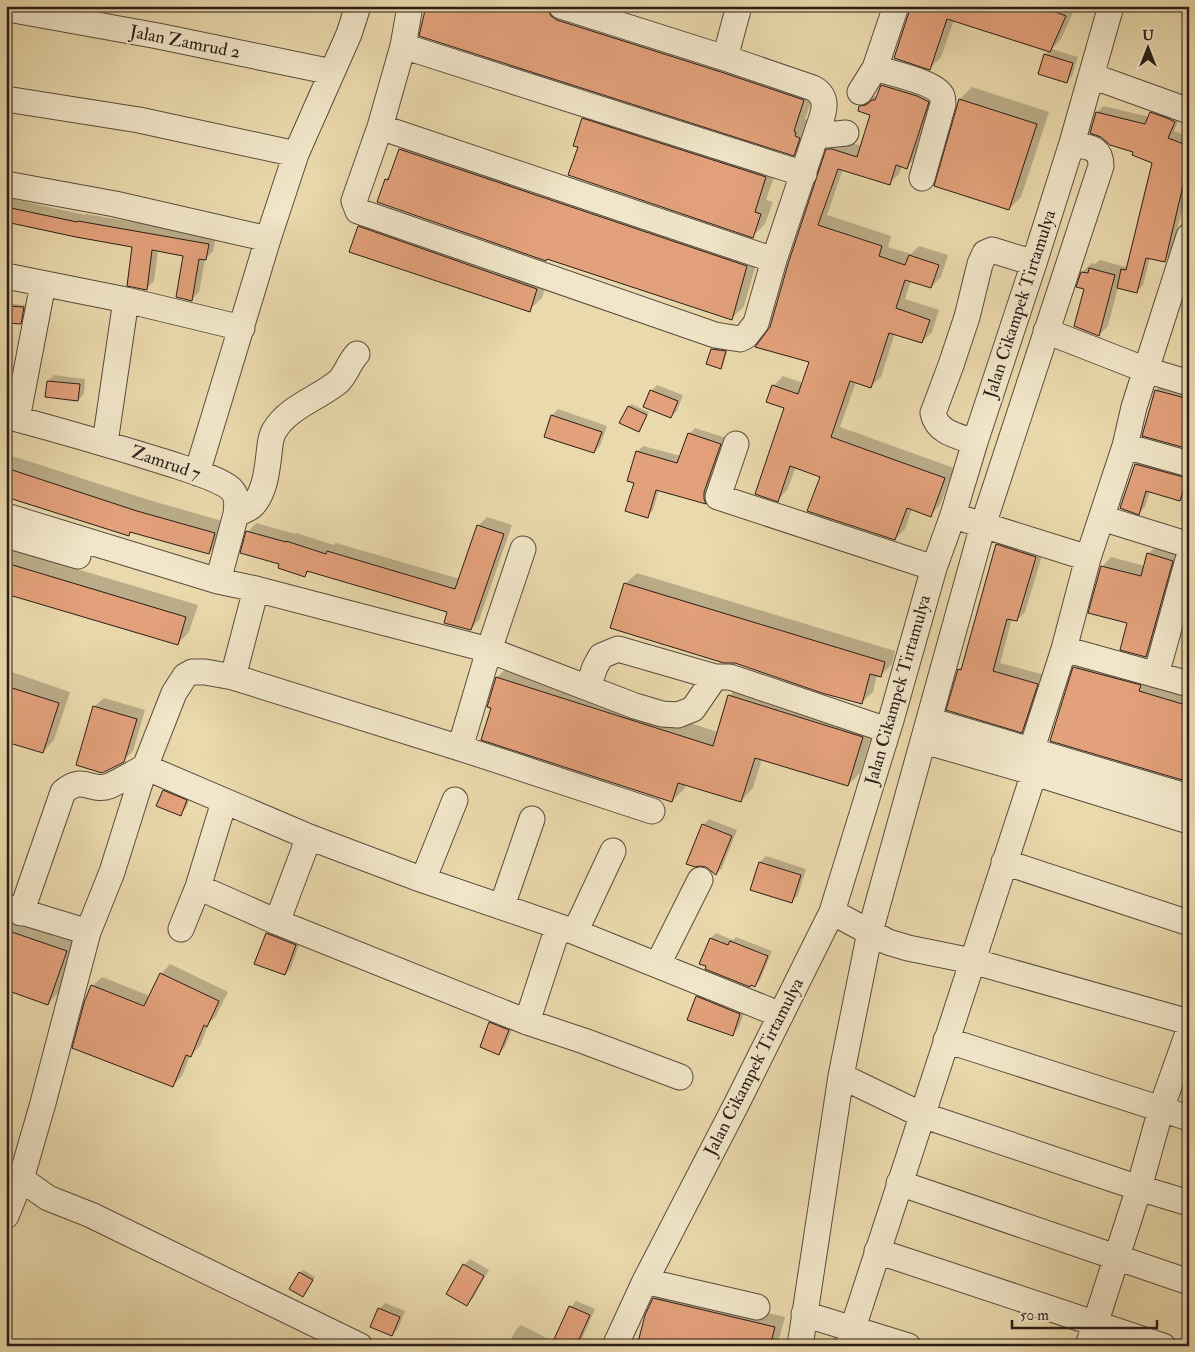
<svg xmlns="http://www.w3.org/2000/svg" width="1195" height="1352" viewBox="0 0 1195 1352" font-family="'IM FELL Double Pica',serif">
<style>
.shadow{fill:#0003}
.building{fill:#e3a17b;stroke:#291d18}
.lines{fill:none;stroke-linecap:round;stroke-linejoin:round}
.minor-casing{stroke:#594c3d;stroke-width:27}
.minor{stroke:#f1e6c9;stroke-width:25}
.labels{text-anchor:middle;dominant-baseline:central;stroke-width:4.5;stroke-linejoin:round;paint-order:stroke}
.street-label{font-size:18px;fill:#291d18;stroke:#f1e6c9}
</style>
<rect width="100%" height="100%" fill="#ead9ac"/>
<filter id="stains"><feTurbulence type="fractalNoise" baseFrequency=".004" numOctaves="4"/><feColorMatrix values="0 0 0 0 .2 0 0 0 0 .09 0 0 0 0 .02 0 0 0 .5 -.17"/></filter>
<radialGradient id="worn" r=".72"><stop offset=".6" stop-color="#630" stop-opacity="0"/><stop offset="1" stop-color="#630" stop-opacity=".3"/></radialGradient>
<!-- shadow -->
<path class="shadow" d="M427,6h139l250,82 -11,31 3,1 -2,4 5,2 -5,16 -12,12z
M795,6h26l-7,7z
M912,6h164l-15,33 -9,10 26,8 -6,19 -6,6 -21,-27 4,-4 -95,-31 -13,37 -12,12z
M892,76l42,14 -18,68 -10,9 -4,-1 -3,8 -10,9 -46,-14 -16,46 64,21 -3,11 23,7 8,-8 29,9 -7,22 -10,10 -20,-7 -6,19 34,11 -7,22 -10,10 -27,-9 -14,44 -10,9 -15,-4 -16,45 114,41 -14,37 -10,10 -18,-6 -7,20 -10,10 -73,-63 -26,-9 -9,23 -9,10 8,-93 -13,-21 10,-10 20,7 8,-22 -40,-33 56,-178 10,-10h5l20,6 10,-32 -12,-7 10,-10 7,-1 5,-10z
M972,87l77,25 -28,85 -12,12 -74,-24 25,-86z
M595,106l183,59 -12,35 7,2 -8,22 -12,12 -170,-117z
M1104,106l45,11 9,-11 23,9 -7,16 15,6v53h-2l-16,64 -7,7 -14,-3 -7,27 -6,6 -19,-4 -10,39 -9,9 -17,-63 10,-9 3,1 5,-4 25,7 4,-4 24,-101 -18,-11 -38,-39z
M412,137l347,117 -15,52 -13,13 -345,-140 6,-6 8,-23z
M13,199l72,16 1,-1 130,22 -3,15 -8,8 -6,33 -8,8 -7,-45 -26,-5 -4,31 -8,8 -13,-43 -127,-26v-14z
M371,214l178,62 -7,22 -13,12 -170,-83z
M12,304l14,1 -3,15 -3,2 -10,-15z
M715,347l13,2 -5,16 -2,3 -9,-19z
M54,375l31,4 -1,15 -6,6 -30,-19z
M1165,381l24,6v61l-45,-13 12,-45z
M657,385l26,10 -6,16 -6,5 -20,-25z
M631,404l18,8 -11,19 -9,-24z
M558,409l49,17 -7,20 -6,6 -42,-37z
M695,428l31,10 -15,59 -5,6 -47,-14 -6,21 -6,6 -12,-34 2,-30 6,-6 38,10 8,-22z
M6,454l143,46 77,22 -6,20 -11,11 -77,-22 -3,4 -123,-39z
M1142,458l47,13v12l-3,11 -6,6 -30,-9 -5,16 -6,6 -3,-49z
M487,517l25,8 -33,95 -8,9 -22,-18 -139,-40 -5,4 -25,-12 -32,-31 8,-9 39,11 1,-1 38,12 2,-2 124,36 18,-53z
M1006,537l38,12 -19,63 -8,8 -5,-1 -12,44 45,12 -15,48 -8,8 -63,-62 5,-4 34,-120z
M1157,545l24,7 -26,94 -9,10 -44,-89 9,-10 34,9 3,-12z
M6,548l192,57 -9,27 -12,12 -171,-52z
M637,573l258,78 -3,13 -12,12 -3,-1 -4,17 -12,11 -236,-119z
M1083,659l106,37v85l-138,-41 24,-73z
M510,665l208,67 11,-36 13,-12 133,41 -15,48 -12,12 -86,-26 -9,29 -12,13 -55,-17 -2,5 -12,12 -183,-95 8,-29z
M6,670l64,22 -16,48 -11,12 -37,-12z
M104,698l41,12 -12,41 -10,10 -29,-54z
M170,785l22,9 -6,14 -6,6 -16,-23z
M709,819l28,11 -15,38 -6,6 -9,-8 -4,-41z
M766,856l40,13 -8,26 -6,6 -32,-39z
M6,913l73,26 -19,52 -12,12 -42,-14z
M273,928l28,11 -10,29 -6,6 -18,-41z
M716,933l17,7 3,-3 36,14 -12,29 -5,5 -44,-47z
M170,964l58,28 -12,24 -7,7 -9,23 -10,10 -8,20 -9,9 -81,-99 10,-9 48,19 11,-22z
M703,991l43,17 -8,21 -6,5 -35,-37z
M496,1017l18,7 -9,23 -6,6 -9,-30z
M470,1259l19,11 -16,28 -6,6 -3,-39z
M303,1270l12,7 -12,19 -3,-23z
M665,1288l120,29 -8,29h-145l10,-12 12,-36z
M576,1301l19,8 -16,37h-71l7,-15 6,-6 33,17 17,-35z
M385,1303l20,8 -7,18 -6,6 -13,-26z"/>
<!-- building -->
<path class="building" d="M426,6h108l14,4 3,6 6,4 164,52 83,28 -10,31 2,1 -1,4 5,2 -6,18 -375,-120z
M911,6h119l19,6 2,-2 15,6 -16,36 -103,-33 -17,51 -36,-12z
M1044,54l29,9 -6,20 -29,-9z
M881,85l36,11 12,6 -22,67 -11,-4 -6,20 -52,-16 -20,56 64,21 -3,10 26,9 4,-10 30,10 -8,23 -26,-8 -9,28 34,12 -8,23 -33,-10 -18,55 -21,-7 -19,56 114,41 -14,39 -24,-9 -12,32 -88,-29 13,-34 -30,-11 -12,36 -23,-8 29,-86 -18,-6 6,-17 26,9 11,-32 -54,-15 15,-20 18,-63 38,-115h6l25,8 13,-42 -12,-4 1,-5 7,-1 6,-5h3z
M959,99l78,25 -28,86 -75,-24z
M1096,112l49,12 5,-12 17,6 8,4 -7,16 21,8v28l-3,-1 -21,89 -19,-4 -9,35 -20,-5 4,-19 5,1 26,-107 -20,-8 1,-3 -23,-7 -9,-8 -11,-4z
M582,118l184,59 -11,35 6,2 -8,24 -185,-63 10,-28 -5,-1z
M399,149l348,117 -15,54 -185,-61 -1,2 -169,-59 8,-23 3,1z
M6,207l71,15 1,-1 131,23 -3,16 -7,-1 -7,42 -16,-4 7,-41 -31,-6 -5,40 -20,-4 5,-39 -56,-10 -70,-15z
M358,226l179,63 -7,23 -181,-60z
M1089,268l26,7 -16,61 -25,-10 10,-37 -8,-2 5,-15 7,1z
M8,306l16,1 -3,17 -14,-1z
M711,349l15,2 -5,18 -15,-5z
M47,381l33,3 -2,17 -33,-4z
M650,390l28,11 -7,17 -28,-11z
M1155,390l34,9v50l-47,-13z
M628,406l19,9 -8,17 -20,-9z
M551,415l51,17 -8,21 -50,-16z
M688,433l33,11 -17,48v7l2,5 -50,-14 -8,28 -23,-7 9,-28 -7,-2 9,-30 41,12z
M1135,464l52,14 -7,23 -34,-10 -7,24 -19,-7z
M6,468l131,43 78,22 -6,21 -79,-22 -1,4 -123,-39z
M477,525l27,9 -33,96 -27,-7 3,-11 -140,-41 -2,6 -27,-9 1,-4 -39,-11 6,-22 40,11v-1l40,13 1,-3 128,38z
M996,544l40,13 -19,64 -10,-2 -14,52 45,13 -16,49 -76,-23 12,-41 3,1z
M1147,553l26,8 -27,96 -26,-7 7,-27 -39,-10 13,-47 40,10z
M6,563l180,54 -8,28 -172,-51z
M624,583l261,79 -4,15 -11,-3 -8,30 -40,-11 -87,-30h-11l-114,-35z
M1073,667l68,18 -2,6 50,15v76l-139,-41z
M496,677l217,69 15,-51 135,42 -15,49 -93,-28 -14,44 -63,-19 -6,19 -191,-62 10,-32 -4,-1z
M6,686l53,17 -16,50 -37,-11z
M93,706l44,13 -13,43 -22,11 -26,-8z
M163,790l24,10 -6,16 -25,-10z
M702,824l30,12 -16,39 -10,-8 -6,-1 -5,1 -9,-3z
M759,862l42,13 -9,28 -42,-13z
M6,930l61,21 -19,54 -42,-15z
M266,933l30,12 -11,30 -31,-11z
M710,938l18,7 2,-4 38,15 -13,31 -4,-2 -1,2 -45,-18 1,-3 -7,-2z
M160,973l59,28 -12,26 -3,-2 -13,32 -5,-2 -13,32 -101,-39 12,-45 7,-18 53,21z
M696,996l44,18 -7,22 -46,-16z
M489,1022l20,8 -10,25 -19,-8z
M463,1264l21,12 -17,30 -21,-12z
M299,1272l14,8 -10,17 -14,-8z
M653,1298l122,29 -5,19h-133l8,-31z
M569,1306l21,9 -14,31h-25z
M378,1308l22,9 -8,19 -22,-9z"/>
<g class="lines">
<defs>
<path id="minor" d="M410,6l-7,40 -23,81 -26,74 4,10 357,124 25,4 6,-3 10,-13 18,-63 42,-125h11l19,-2
M561,6l164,52 88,30c20,11 8,30 3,47
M8,9l150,27 174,36
M403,46l401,128
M725,58l14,-52
M875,68c15,5 61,14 67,28 1,3 1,6 1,8l-21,74
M1092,76l97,35
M860,92l15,-24 21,-62
M6,99l133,21 157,34
M380,127l394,133
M6,184l109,20 153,35
M6,276l120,24 116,28
M1046,331l100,39 43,13
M6,416c56,15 111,31 165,48 15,5 49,15 60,25 7,7 6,16 5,25l-18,67
M17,419l26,-135
M975,442c-17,-6 -38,-9 -42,-29l18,-48 16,-48 13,-53 5,-11 7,-3 42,13
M105,443l21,-143
M736,444l-18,53 216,71
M1125,446l64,18
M197,473l71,-234 28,-85 53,-120 9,-28
M236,514c6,-3 13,-4 17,-9 12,-13 14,-35 16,-51 1,-8 1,-16 5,-23 14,-24 43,-32 64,-49 8,-7 11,-20 19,-28
M6,516l212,65 38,8 233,61 146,56 27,8 16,1 15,-6 22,-32h15l157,53
M1102,518l87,27
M967,520l121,38
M6,535l72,21
M256,589l-23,88 -28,-5h-13l-7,4 -11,17 -29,74 -33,105 -24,60 -45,171 -22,76 27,19 43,17 269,131
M1064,649l125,35
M1156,675l33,-119
M233,677l227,71 192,63
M588,687l7,-20 6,-11 17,-7 97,28
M929,720l260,77
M924,741l101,29 164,51
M460,748l29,-98 34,-101
M1025,770l39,-121 24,-91 37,-112 9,-39 55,-171
M224,802l-26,85 79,35 250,100 57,19 96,36
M1004,862l185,61
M423,880l32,-80
M502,906l30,-87
M6,907l82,25
M832,912l56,30 20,6 64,13 217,61
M21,913l42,-121c20,-18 28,1 46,-6 12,-5 24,-13 36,-19l164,70 114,43 152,52 206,83
M277,922l32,-85
M181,929l17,-42
M575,932l38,-81
M658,964l42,-84
M527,1022l31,-95
M946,1040l243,78
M841,1076l81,39 217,73 50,15
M899,1183l290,99
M6,1216l15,-37
M877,1251l286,95
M645,1281l112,26
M804,1314l104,32
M615,1346l30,-65 91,-176 96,-193 59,-192 43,-152 19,-53 22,-73 59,-179 38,-120 39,-137
M800,1346l41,-270 29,-144 113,-407 118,-359c0,-20 -13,-18 -29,-23
M847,1346l187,-573
M1088,1346l51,-158 22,-79 28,-79"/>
</defs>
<!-- minor casing -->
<use href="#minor" class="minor-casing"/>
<!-- minor -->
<use href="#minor" class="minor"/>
</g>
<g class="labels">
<!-- street labels -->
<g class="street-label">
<text transform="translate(185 42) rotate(11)">Jalan Zamrud 2</text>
<text transform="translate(1020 304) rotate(-72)">Jalan Cikampek Tirtamulya</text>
<text transform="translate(166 463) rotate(19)">Zamrud 7</text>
<text transform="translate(898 690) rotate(-74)">Jalan Cikampek Tirtamulya</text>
<text transform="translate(754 1067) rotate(-63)">Jalan Cikampek Tirtamulya</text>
</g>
</g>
<!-- margin -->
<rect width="1195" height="1352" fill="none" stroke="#ead9ac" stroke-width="25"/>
<rect x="8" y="8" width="1180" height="1337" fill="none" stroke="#291d18" stroke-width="2.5"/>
<rect x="12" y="12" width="1170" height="1327" fill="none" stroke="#291d18"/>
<!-- north arrow -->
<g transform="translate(1148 48)" stroke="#f1e6c9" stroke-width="4" paint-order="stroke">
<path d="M0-4L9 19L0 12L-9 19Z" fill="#291d18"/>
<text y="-8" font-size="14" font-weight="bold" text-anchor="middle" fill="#291d18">U</text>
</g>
<!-- scale -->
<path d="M1012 1320v8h145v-8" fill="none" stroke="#291d18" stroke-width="2.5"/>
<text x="1020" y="1320" font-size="15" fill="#291d18" stroke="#f1e6c9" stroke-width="4" paint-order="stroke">50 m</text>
<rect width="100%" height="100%" filter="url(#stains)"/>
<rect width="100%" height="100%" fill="url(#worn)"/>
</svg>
